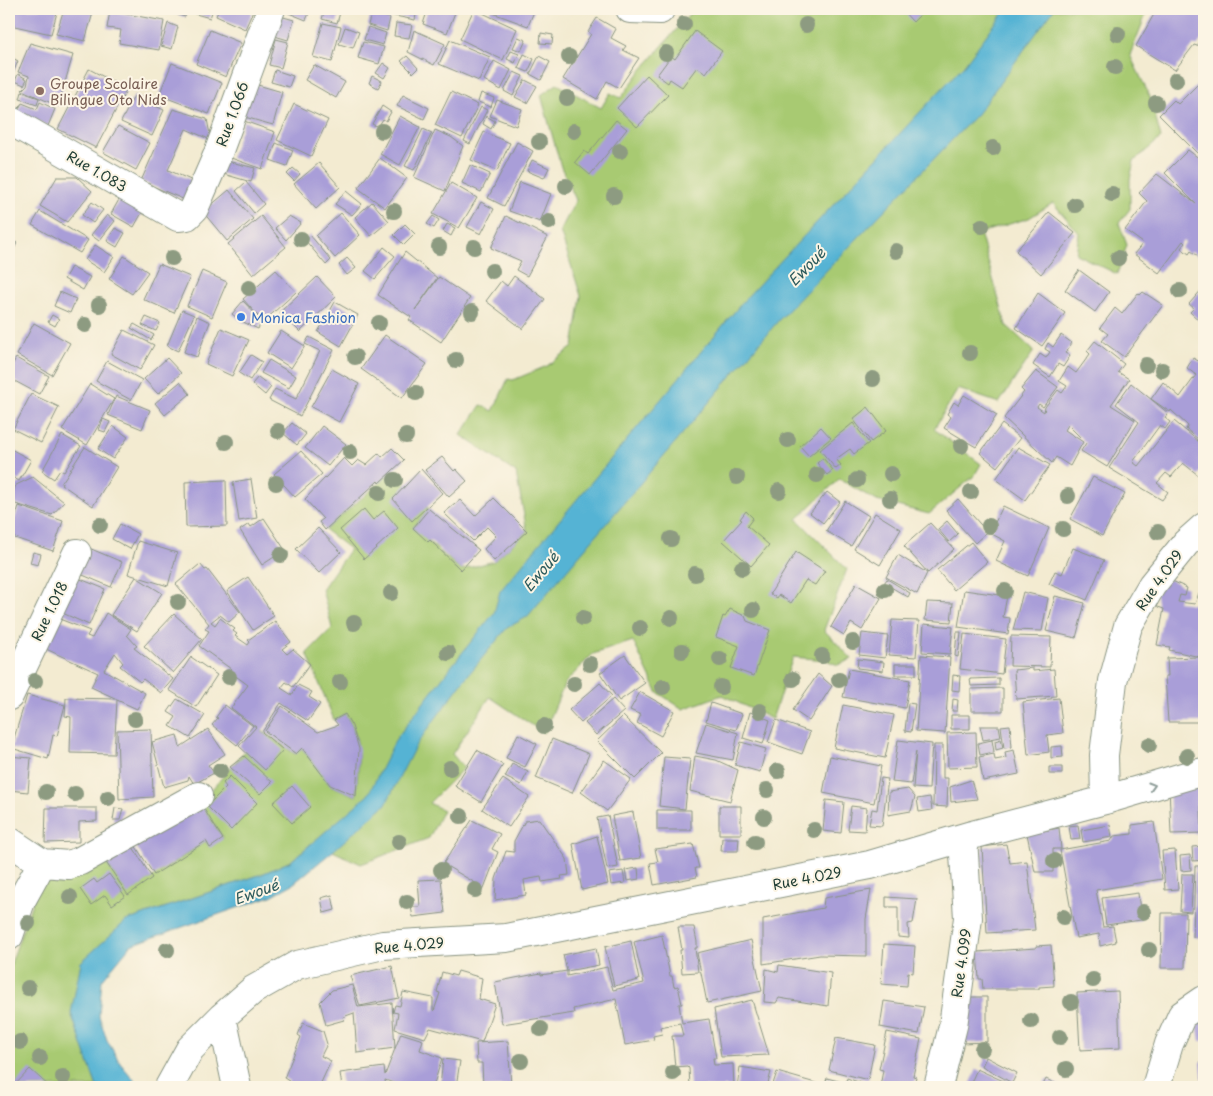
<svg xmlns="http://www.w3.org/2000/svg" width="1213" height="1096" viewBox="0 0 1213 1096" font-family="'Playpen Sans',sans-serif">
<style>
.green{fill:#a8ca72;stroke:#648453}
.water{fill:#55b3d4;stroke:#3a7884}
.building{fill:#a99ed8}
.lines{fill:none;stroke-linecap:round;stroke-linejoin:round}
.minor-casing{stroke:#899482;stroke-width:30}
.minor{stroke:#fff;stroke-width:28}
.tree{fill:#8d9b81}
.oneway{stroke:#8f9e9a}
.education-dot{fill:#8d6e63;stroke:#fcf5e5;stroke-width:2}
.shop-dot{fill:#3f7fe0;stroke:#fcf5e5;stroke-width:2}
.labels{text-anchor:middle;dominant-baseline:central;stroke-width:4;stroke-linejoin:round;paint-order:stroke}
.education-label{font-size:14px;fill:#785e54;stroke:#fcf5e5;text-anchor:start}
.street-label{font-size:14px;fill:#1f3d34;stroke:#fcf5e5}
.shop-label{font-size:14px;fill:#366cbe;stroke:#fcf5e5;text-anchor:start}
.water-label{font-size:15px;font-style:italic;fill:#2c5a5c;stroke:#fcf5e5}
</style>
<rect width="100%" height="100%" fill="#fcf5e5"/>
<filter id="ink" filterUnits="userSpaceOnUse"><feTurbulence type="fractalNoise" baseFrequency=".02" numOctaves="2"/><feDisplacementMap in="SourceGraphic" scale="10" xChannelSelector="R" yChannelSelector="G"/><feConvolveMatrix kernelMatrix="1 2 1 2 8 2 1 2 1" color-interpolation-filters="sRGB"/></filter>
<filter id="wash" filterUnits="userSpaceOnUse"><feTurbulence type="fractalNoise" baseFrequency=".0096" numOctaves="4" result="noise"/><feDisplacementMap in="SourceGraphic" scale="20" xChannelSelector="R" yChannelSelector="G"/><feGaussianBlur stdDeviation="1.12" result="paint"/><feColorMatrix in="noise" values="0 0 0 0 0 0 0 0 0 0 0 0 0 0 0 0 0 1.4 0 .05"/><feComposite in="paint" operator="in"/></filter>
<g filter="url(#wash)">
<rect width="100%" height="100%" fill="#f3ebd1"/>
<!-- green -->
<path class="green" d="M694,9h454l-18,46 20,42 11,41 -27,23 -4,18v30l-11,14 8,22 -10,29 -41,-20 3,-21 -26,-30 -24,15 -49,15 26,92 28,26 -35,52 -41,-14 -24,40 47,35 -7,12 -45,38 -52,-13 -38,-22 -42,40 50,50 -23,61 28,29 -14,6 -12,-5 -33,-3 -21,62 -50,-24 -39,14 -26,-17 -24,-51 -40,13 -28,29 -21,50 -54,-36 -38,57 12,14 -35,35 14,7 -14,28 -68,26 -48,-22 -22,19 -29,13 -136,47 -55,91 26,75h-88v-118l39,-112 57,4 23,33 78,-53 4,6 13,-9 -23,-35 62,-72 33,23 7,-6 28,37 26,11c2,-33 8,-53 -11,-82l-11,6 -27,-67 25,-25 -10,-39 28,-40 -25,-19 68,-59 36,38 -16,19 48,42 33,-9 33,-30 -11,-58 -55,-38 20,-30 12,6 15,-32 5,1 34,-14 26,-19 8,-51 -21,-65 16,-31 -15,-33 -20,-72 16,-11 44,24 9,-15 11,5 18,-25z"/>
<!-- water -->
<path class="water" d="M1006,9h48l-77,105 -199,207 -251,296 -20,11 -43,52 -48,65 -30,59 -53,47 -40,33 -22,12 -140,49 -29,35 -3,36 8,24 13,23 20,24h-43l-26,-74 10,-51 45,-41 136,-47 29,-13 77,-66 28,-56 50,-66 48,-60 6,-22 246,-293 218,-233z"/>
<g id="blocks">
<!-- building -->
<path class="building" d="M15,9h43l-7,25 -41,-9z
M64,9h30l-9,32 -29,-7z
M159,9h29l-3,8z
M193,9h20l-3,9 -18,-5z
M219,9h35l-9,20 -29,-13z
M279,9h32l-5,11z
M325,9h16l-4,14 -15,-4z
M364,9h24l-2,6z
M391,9h26l-2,11 -25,-5z
M428,9l28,1 -9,23 -24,-9z
M474,9l43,20 -14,31 -43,-21z
M491,9h44l-7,17 -38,-14z
M901,9h25l-13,13z
M1157,9h47v27l-7,10 -3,-1 -19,25 -39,-24z
M110,11l54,10 -5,29 -40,-7 2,-13 -14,-2z
M371,13l19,5 -3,13 -19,-6z
M273,14l21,6 -6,20 -20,-6z
M597,18l19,11 -5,9 15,8 -3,4 16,8 -20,30 -12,-7 -10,18 -34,-20 28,-45 -3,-2z
M168,23l10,4 -6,22 -11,-3z
M323,23l18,4 -9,35 -19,-5z
M396,23l16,2 -3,13 -15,-2z
M345,27l14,5 -6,16 -14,-4z
M368,27l18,6 -3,12 -19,-5z
M210,30l31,13 -15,34 -30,-13z
M414,30l31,14 -11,21 -26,-13z
M695,31l27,20 -16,22 -9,-6 -15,20 -12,-8 -2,4 -11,-8 14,-19 4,3z
M541,33l12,2 -1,9 -12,-1z
M518,37l8,3 -5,11 -8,-3z
M276,39l12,3 -7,26 -12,-3z
M450,40l40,17 -11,24 -40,-17z
M363,42l21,5 -5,17 -21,-6z
M30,43l43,12 -15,51 -36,-16 5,-5 2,-9 -11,-4z
M511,51l8,3 -4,9 -8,-4z
M524,54l10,5 -6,13 -10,-4z
M9,56l9,5 -9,22z
M407,56l11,12 -5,5 -12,-12z
M539,56l11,6 -9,18 -11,-6z
M494,61l17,9 -10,20 -17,-10z
M172,63l50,20 -13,31 -50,-19z
M383,63l7,5 -6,10 -8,-5z
M314,65l31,17 -9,16 -31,-18z
M89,69l38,20 -31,59 -38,-19z
M275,70l18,6 -4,11 -18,-5z
M514,72l9,4 -10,20 -9,-5z
M18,74l9,5 -3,6 -9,-4z
M647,75l21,20 -31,32 -20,-19z
M372,76l10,5 -4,7 -9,-5z
M1204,78v60l-3,4 3,3v4l-6,5 -39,-39 15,-15 4,4z
M525,80l12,6 -10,17 -12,-6z
M251,83l31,9 -9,33 -32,-9z
M22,92l17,6 -2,7 -17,-6z
M451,92l27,13 -16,33 -27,-13z
M481,93l13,5 -3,9 -13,-5z
M403,95l26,13 -5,11 -27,-13z
M134,96l30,14 -12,26 -31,-14z
M497,100l25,9 -6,17 -26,-10z
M40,102l15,7 -7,17 -31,-14 5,-9 15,6z
M294,104l34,16 -17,36 -34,-16z
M382,106l9,6 -5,9 -3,-2 -5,8 -6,-3z
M481,107l6,3 -17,34 -6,-3z
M173,109l34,10 4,21 -25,-11 -18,41 25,11 -8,19 -44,-19z
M400,116l20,11 -20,38 -20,-11z
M486,116l9,5 -4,8 -8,-5z
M616,120l11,9 -37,46 -15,-13 9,-11 4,3z
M244,121l31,11 -13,37 -31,-11z
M118,126l32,17 -14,27 -33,-18z
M423,129l9,4 -18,37 -9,-4z
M435,130l16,7 12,9 -18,45 -31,-14z
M484,132l26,11 -13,28 -26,-11z
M517,142l16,9 -29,55 -16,-8z
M276,143l17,7 -6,16 -17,-6z
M1188,150l16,12v98l-13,-9 -2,3 -8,-6 4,-5 -2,-2 -24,32 -25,-19 9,-11 -18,-13 22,-29 -8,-8 18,-19 39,30 -31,-31z
M380,158l27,20 -22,30 -27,-20z
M223,160l32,8 -4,14 -31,-9z
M532,160l17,8 -5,10 -17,-7z
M319,163l21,24 -24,22 -22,-25z
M470,165l20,9 -9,18 -19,-9z
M293,168l7,6 -6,7 -7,-7z
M57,177h20l15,14 -25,31 -27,-16z
M246,182l18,22 -10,9 -18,-22z
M520,182l31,12 -11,28 -31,-11z
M451,183l26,15 -18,30 -26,-14z
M229,190l24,29 -26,22 -24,-29z
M346,191l16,13 -10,11 -17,-11z
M121,196l23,13 -10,18 -23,-13z
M92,202l11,8 -10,13 -11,-8z
M372,202l17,19 -18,15 -16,-19z
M481,202l13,7 -13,25 -14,-7z
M40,211l48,29 -8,13 -48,-28z
M1049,212l26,21 -34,41 -25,-23z
M341,213l19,22 -25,23 -19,-22z
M107,215l8,6 -16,20 -8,-6z
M261,216l25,31 -33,28 -25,-31z
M289,216l12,7 -15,17 -11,-12z
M433,216l6,4 -5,8 -7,-4z
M506,216l42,21 -21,39 -11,-6 5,-9 -30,-13z
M405,224l10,10 -11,11 -10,-10z
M447,224l8,4 -4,8 -8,-5z
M115,228l10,5 -8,14 -10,-6z
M310,235l21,25 -5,5 -21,-25z
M9,239l8,4 -8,16z
M95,245l19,12 -10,15 -19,-12z
M384,247l11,9 -20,23 -10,-8z
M405,252l32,26 -22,32 24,-33 31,21 -29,44 -32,-22 2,-3 -33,-22z
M124,256l24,16 -16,22 -23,-15z
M347,258l9,10 -9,7 -8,-10z
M159,264l31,13 -16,36 -31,-14z
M71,267l19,10 -7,13 -19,-11z
M276,270l20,22 -33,30 -20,-23z
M1079,270l30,22 -14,20 -30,-22z
M202,271l25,11 -15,35 -25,-11z
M514,276l31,23 -22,30 -37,-28 15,-20 6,5z
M317,277l19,20 -36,35 -20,-20z
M1204,287v38l-14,-13 4,-4 -5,-4z
M60,292l16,7 -6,14 -16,-7z
M1143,292l20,13 -39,52 -22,-16 6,-7 -8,-6 15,-20 7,6 16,-21 2,2z
M1038,293l27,20 -23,33 -26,-18z
M243,301l19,20 -4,8 -17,-8 -9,-7z
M335,302l23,13 -17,31 -23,-14z
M182,310l12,5 -16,36 -11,-5z
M52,315l7,4 -4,7 -7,-4z
M197,316l13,6 -13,35 -13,-5z
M146,317l14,6 -4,8 -14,-6z
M34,323l36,20 -18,32 -35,-20z
M134,324l20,11 -3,5 -20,-12z
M221,328l28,12 -17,36 -26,-12z
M124,330l30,15 -14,25 -29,-16z
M281,331l24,15 -14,22 -24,-15z
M385,335l42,29 -25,34 -41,-29z
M1061,335l11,8 -7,10 5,3 -7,11 -5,-3 -8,13 -17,-12 7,-11 6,4 4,-6 -5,-3 3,-6 5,4z
M309,337l25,13 -34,66 -31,-16 6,-11 21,10 24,-48 -15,-7z
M1095,341l29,23 -6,8 11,7 -18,26 24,15 -28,47 -26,-16 5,-8 -18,-18 -3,5 18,12 -13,24 -14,-9 -4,6 -48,-45 20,-26 -3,-3 15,-18 22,16 -15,20 -4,-3 -2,3 7,5 1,-5 13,-17 4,3 5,-7 -8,-5 9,-14 8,6 14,-19 -3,-3z
M251,355l11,7 -12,18 -11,-7z
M16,358l33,18 -10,18 -30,-16v-7z
M167,358l14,15 -23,21 -14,-15z
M1193,358l9,5 2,-3v84l-18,-15 2,-3 -17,-16 -1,2 -19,-13 12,-17 17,15 16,-22 -9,-7z
M269,360l27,16 -7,12 -28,-15z
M107,361l35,19 -11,20 -35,-19z
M332,369l27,15 -20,38 -28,-15z
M258,377l13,10 -6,8 -13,-11z
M180,382l10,12 -25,21 -10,-12z
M1131,383l37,30 -3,5 5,4 -5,7 -5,-4 -27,37 5,4 36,-45 30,25v22l-6,7 -15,-12 -12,14 -5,-4 -9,10 11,9 -6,8 -53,-32 30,-46 -23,-18z
M90,384l24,15 -27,46 -25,-15z
M31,394l28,13 -18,36 -28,-14z
M964,395l33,20 -21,32 -32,-19 7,-11 -4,-3 7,-12 4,3z
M116,396l34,14 -8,19 -34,-14z
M868,407l18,24 -15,11 -18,-23z
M103,419l7,3 -5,10 -6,-2z
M292,423l14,11 -9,11 -14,-12z
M853,423l16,20 -15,11 -4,-5 -14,10 5,6 -5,4 -16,-19z
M1002,424l18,14 -23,29 -17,-14z
M113,426l15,11 -15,22 -15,-10z
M322,426l24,18 -18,22 -23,-18z
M821,427l10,11 -22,18 -9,-10z
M62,435l19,11 -17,26 -4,-2 -6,9 -12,-8z
M85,447l32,20 -24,39 -32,-22z
M1018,447l32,18 -25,35 -29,-21z
M9,448l22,12 -12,21 -10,-6z
M392,448l12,12 -25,23 -1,-2 -53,49 -6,-8 4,-3 -18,-20 39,-41 8,8 6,-6 8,5 13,-12 3,4z
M301,451l21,23 -27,23 -21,-23z
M442,457l12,14 2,-2 11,12 -18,16 -24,-27z
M823,458l10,12 -6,5 -10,-12z
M421,469l21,24 -30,28 -19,-22z
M33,477l31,25 -12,13 -43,-13 7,-17z
M1093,477l32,17 -23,42 -32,-17z
M251,479l6,39 -18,3 -6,-39z
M226,480l1,46 -41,1 -1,-45z
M827,492l13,10 -17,21 -13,-10z
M494,498l33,33 -33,30 -10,-12 12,-13 -9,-9 -14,14 -29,-28 16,-13 15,16z
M958,499l29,33 -12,11 -29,-33z
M845,501l24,15 -18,30 -25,-15z
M19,506l44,15 -10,30 -44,-15z
M1003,506l46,22 -21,48 -32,-15 9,-20 -15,-8z
M364,509l9,11 11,-9 14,17 -34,31 -24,-29z
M429,509l50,41 -18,20 -31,-30 -2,2 -15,-14z
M746,511l7,7 -6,8 22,19 -18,21 -28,-25 19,-21 -2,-1z
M875,513l26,16 -21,36 -26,-16z
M264,518l21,32 -23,15 -22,-35 9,-6 2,3z
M947,521l11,13 -9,8 -11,-13z
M930,523l24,26 -26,24 -24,-27z
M120,524l18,10 -8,15 -18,-10z
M318,528l23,24 -22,21 -23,-24z
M138,541l39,12 -9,33 -40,-12z
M971,542l16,20 -33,28 -17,-20z
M89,548l33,14 -11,25 -33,-14z
M1073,548l31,12 -17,40 -38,-16 6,-13 7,3z
M33,552l8,2 -3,11 -8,-2z
M796,552l29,19 -10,14 -9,-5 -15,23 -12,-8 -2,3 -7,-4z
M898,555l29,18 -10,21 -31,-17z
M200,564l5,6 2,-1 33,43 -11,10 -9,-7 -9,7 4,3 5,-7 15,11 -2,2 4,3 -2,2 13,9 2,-3 -2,-2 27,-19 16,21 -9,7 5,5 6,-5 17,15 -17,23 -7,-5 -5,6 11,7 6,-10 14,7 -3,5 11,7 -12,17 -27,-18 -19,29 21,18 -18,20 -26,-24 17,-19 -25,-19 17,-23 -19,-14 2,-2 -32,-23 10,-15 -4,-2 4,-5 -33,-40z
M73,576l32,13 -16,36 -31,-14z
M136,577l26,16 -25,38 -26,-16z
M248,577l26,39 -21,14 -26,-39z
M887,579l23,14 -2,4 -24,-14z
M1168,579l19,9 -2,8 -5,-1 -2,7 17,2 4,-11 5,2v59l-2,-1v4h1l1,14v51h-36l-3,-46h3l-1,-18 33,-1 -31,-7 1,-3 -13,-2 7,-36 -6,-2 -4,-21z
M856,584l25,14 -19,32 -11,-7 -7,12 -13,-8z
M964,590l43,6 -4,21 7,1 -2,16 -50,-7z
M1023,592l25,6 -6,33 -29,-1z
M1055,596l30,7 -9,35 -30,-7z
M927,602l26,1 -2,19 -26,-2z
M730,609l15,7 2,5 23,9 -16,46 -23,-8 8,-22 -23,-9 7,-21 2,1z
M106,613l25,16 -4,6 10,11 -3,2 39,31 -12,14 -18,-14 -3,3 -20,-16 3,-3 -8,-10 -11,17 41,23 -8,16 -20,-9 -3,54 -44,-1 1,-36 -6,-1 1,-18 51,1 -26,-12 7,-14 -52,-24 6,-33 38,15 -3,5 5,2z
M174,614l28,25 -29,34 -29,-27z
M892,620l27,1 -3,36 -27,-2z
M924,624l29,3 -3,27 -28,-2z
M957,632h4l-3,25 -3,-1z
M862,633l26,3 -3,22 -26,-3z
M964,634l42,5 -4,35 -42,-5z
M1011,636l40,1 -1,30 -40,-1z
M625,655l20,28 -26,18 -19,-28z
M921,655l29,2 -5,76 -29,-2z
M191,657l26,18 -21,32 -27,-17z
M858,659l26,3 -1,9 -26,-3z
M895,664h21v11h-21z
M1033,668v3l21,-2 2,27 -40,3 -2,-29z
M849,669l61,11 -5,28 -62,-11z
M818,674l14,12 -23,35 -16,-11z
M953,675l7,1 -1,15 -7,-1z
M999,678v7l-28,1 -1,-7z
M600,683l12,13 -31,27 -12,-13z
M1003,688v23h-32v-22z
M640,692l34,19 -13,25 -24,-13 4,-8 -11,-5z
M27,695l38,10 -8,31 -4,-1 -5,24 -37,-11z
M1059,698l4,35 -16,2 2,17 -21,3 -5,-53z
M177,699l28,16 -15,23 -20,-12 6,-9 -8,-5z
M613,699l11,12 -28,24 -11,-12z
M953,699l5,1 -1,11h-5z
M711,703l31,11 -6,16 -30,-9z
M908,703l7,1 -4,28 -6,-1z
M225,705l28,21 -16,19 -25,-20 6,-7 -2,-1z
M843,705l51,10 -9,43 -51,-10z
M282,706l36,26 20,-7 -4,-5 11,-6 7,12 7,23 -3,47 -26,-11 -28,-37 -6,6 -31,-23z
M750,712l20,8 -7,24 -20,-6z
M951,715h19v14h-19z
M623,716l38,37 -26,26 -38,-38z
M776,720l34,12 -8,22 -34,-12z
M706,723l32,10 -5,27 -37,-7z
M1010,725l2,22 -8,1 -3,-22z
M980,726h19l2,11 -18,3z
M151,729l2,68 -34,2 -2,-69z
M208,729l17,25 -17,11 6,8 -20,11 -5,-8 -1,4 -24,7 -12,-45 25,-7 3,12z
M976,732l1,35 -29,1 -1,-35z
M518,734l19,10 -12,23 -19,-9z
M552,739l37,15 -17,39 -36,-15z
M1001,739l2,9 -7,2 -1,-9z
M898,740l34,4 -3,45 -16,-1 3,-37 -5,33 -19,-2z
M992,740l2,12 -14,3 -2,-12z
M741,742l25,7 -6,23 -25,-7z
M934,745h9v33h5l-1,29 -14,-1z
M1062,746l1,11 -12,1v-11z
M477,750l26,15 -22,37 -26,-16z
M1014,750l5,24 -36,7 -4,-24 15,-3 1,6 11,-2 -1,-6z
M9,756l22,2 -3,34 -19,-2z
M244,756l28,26 -12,12 -30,-27z
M695,756l21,4 22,10 -8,31 -40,-10z
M830,756l51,10 -7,37 -51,-10z
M664,757l26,2 -5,50 -26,-3z
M604,760l27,19 -24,32 -26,-19z
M512,764l16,8 -7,13 -16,-8z
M1049,767h13v7h-13z
M230,776l27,27 -26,27 -24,-24 19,-19 -3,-4z
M881,778l7,1 -6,47 -13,-1 3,-16 5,1z
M503,779l26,18 -20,30 -27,-18z
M971,780l6,19 -26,3 -1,-15z
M1200,784l2,49 -31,1 -2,-48z
M292,786l18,21 -18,16 -19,-20z
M908,789l7,8 -4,14 -23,4 1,-23z
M930,797l2,13 -13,2 -2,-13z
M826,800l18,2 -3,31 -18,-2z
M200,803l23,36 -13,9 -4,-7 -52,34 -21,-33z
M719,806h22v28h-22z
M851,806l16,2 -2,23 -17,-1z
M46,808h51v13l-18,1v20l-34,1z
M115,808l8,1 -3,11h-7z
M657,810h34v20h-34z
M633,812l8,46 -21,3 -8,-45z
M608,816l10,51 -11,2 -10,-51z
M539,819l28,40 2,16 -8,1 1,3 -20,3 -1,-5 -17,3 2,15 -31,5 1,-21 10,-28 8,1v-11l11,-20z
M472,820l28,14 -8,15 6,3 -14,36 -41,-24z
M1154,822l8,57 -66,11 7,37 10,-1 3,16 -16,4 -1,-12 -23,4 -16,-88 51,-9 3,-5 18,-2v-9z
M1078,825l2,14 -9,1 -2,-14z
M1110,825l2,12 -29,5 -2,-12z
M1059,828l2,21h-8v23h-18l-8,-38z
M597,836l11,48 -26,6 -9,-46z
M722,838h17l-1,13h-17z
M130,842l22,36 -24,17 -23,-34z
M693,844l6,24h-4l2,9 -43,8 -4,-22 8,-1 -3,-13z
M1006,844l4,19 17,-2 8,69 -48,3 -5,-86z
M1204,846v14l-11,1 -1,-14z
M1175,850l3,39 -13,1 -3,-39z
M1190,855l1,15 -10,1 -1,-15z
M1195,866h9v72l-11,-1z
M638,868l1,11 -12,2 -2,-11z
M623,871l2,12 -14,2 -2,-12z
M109,874l16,22 -13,9 -7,-10 -14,10 -11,-16 14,-10 3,4z
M1182,874h11l-2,38 -11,-1z
M441,879l4,34 -32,4 -2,-10h9l-2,-27z
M871,890l-5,29v37l-46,-1 -57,9v-45l60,-11 1,-10z
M1138,893l3,27 -35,5 -4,-27z
M332,895l3,15 -11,3 -3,-15z
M886,897l31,2 -4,24 -5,1 1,14 -11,-1v-30h-12z
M1162,913h24l-1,55h-24z
M678,927h16l3,15v6h-2l3,24 -16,1 -2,-23h2z
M662,935l8,41h2l2,11 4,-1 4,18h-3l3,19 27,-4 7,39h-3l1,7 19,-1 1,23h-44l-1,-19 -2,-2 -12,1 -3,-31h11l-3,-13 -20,4 2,7 -9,2 1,4 -29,5 -9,-46 -43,10 1,4 -72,11 -7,-42 46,-9v2l26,-4v5l40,-9 6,23 31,-7 -10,-41z
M751,940l11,51 -55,12 -10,-50z
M631,941l8,39 -25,6 -9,-39z
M884,944l31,2 -2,27 -5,-1 -1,14 -26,-2z
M1051,945l3,41 -15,1v2h-56l-1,-10h-3l-2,-27 59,-4v-2z
M596,948l3,17 -32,6 -4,-16z
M779,965l52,8 -3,33 -49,-8 -3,5 -12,-1 2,-33 12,3z
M392,966l7,32 -39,8 -10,-30z
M458,971l24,7 -3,21 16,5 -13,38 -52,-14 -5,10 -30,-9 3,-16 -5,-1 2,-7 5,1 3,-14 30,6v12l1,1 6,-18 -3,-1 5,-20 14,4z
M352,985l6,22 34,-4 3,45 -38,5 -3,-40 -11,4 1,3 -18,5 -6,-23 12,-12z
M1118,991l2,57 -40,2 -3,-57z
M962,997h25v45l-25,1z
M752,1000l17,55 -48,2 -7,-48z
M884,1001l40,6 -5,27 -39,-7z
M1204,1016v25h-4l-4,-24z
M303,1023l20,8 4,13 -6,12 10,5 -12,26h-25l-7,-2 2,-4 -5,-3 17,-41 -3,-2z
M887,1032l34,7 -8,37 3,1 -3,10h-33l3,-17 -4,-1z
M401,1033l22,7 -3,10 22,8 -9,29h-23l1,-2 -4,-1 -2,3 -20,-7 1,7h-44l-2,-14 44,-6 1,8z
M836,1038l39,7 -7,35 -39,-10z
M508,1041l3,45 -28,1 -1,-24h-5l-1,-20z
M986,1057l31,16 -5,10 -30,-17z
M443,1059l17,2 -4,26h-16z
M1201,1061h3v26h-1z
M740,1067l31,5 -4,15h-30z
M30,1069l20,18h-37z
M977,1069l33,15 -2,3h-39z
M777,1072l42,12 -1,3h-46z
M827,1078l19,5 1,-5 19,7v2h-42z
M1046,1079l17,8h-21z"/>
</g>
</g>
<g filter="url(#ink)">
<use href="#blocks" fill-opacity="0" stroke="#899482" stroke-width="1"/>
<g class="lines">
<defs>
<path id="minor" d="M630,9l30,1
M9,120l169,97 9,-1 7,-7 23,-53 54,-147
M9,696l68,-143
M1105,800l88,-26 11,-2
M9,841l33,22 -21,38 -12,35
M42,863l27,2 11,-4 118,-65
M222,1017l15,70
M169,1087l21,-38 32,-32 31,-27 44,-25 86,-20 123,-7 364,-73 102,-30 133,-35 -1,-45 9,-74 15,-55 24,-41 34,-42 18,-16
M938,1087l15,-61 15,-108 -5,-80
M1156,1087l13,-43 13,-29 22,-15"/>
</defs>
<!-- minor casing -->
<use href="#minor" class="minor-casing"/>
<!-- minor -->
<use href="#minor" class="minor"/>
</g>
<!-- trees -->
<g class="tree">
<circle cx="684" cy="24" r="8"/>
<circle cx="806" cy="25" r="8"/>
<circle cx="1118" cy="34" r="8"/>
<circle cx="666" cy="53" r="8"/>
<circle cx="569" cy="57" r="8"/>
<circle cx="1115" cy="67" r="8"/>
<circle cx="1176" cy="80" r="8"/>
<circle cx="567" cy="98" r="8"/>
<circle cx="1156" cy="103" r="8"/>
<circle cx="382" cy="131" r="8"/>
<circle cx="574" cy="131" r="8"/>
<circle cx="539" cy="142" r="8"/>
<circle cx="993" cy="148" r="8"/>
<circle cx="620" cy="151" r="8"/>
<circle cx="566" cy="186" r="8"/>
<circle cx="1112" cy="194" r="8"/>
<circle cx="614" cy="196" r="8"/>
<circle cx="1075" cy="205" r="8"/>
<circle cx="394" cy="211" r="8"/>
<circle cx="549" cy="222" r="8"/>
<circle cx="982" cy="226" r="8"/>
<circle cx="301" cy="239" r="8"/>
<circle cx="439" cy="247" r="8"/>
<circle cx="474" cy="247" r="8"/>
<circle cx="896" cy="251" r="8"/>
<circle cx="172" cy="258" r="8"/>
<circle cx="1118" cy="258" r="8"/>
<circle cx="492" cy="271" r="8"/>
<circle cx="249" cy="288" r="8"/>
<circle cx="1180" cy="291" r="8"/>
<circle cx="99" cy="305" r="8"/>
<circle cx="472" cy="312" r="8"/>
<circle cx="379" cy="323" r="8"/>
<circle cx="85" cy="325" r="8"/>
<circle cx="970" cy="353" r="8"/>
<circle cx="355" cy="357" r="8"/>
<circle cx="456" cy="360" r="8"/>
<circle cx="1146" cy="365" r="8"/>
<circle cx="1162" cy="370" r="8"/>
<circle cx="873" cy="379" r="8"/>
<circle cx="416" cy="393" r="8"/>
<circle cx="278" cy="431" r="8"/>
<circle cx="406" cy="436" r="8"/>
<circle cx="788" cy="440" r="8"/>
<circle cx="226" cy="442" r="8"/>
<circle cx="961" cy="446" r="8"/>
<circle cx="350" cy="452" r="8"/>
<circle cx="891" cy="474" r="8"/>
<circle cx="817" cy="475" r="8"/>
<circle cx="737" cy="477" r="8"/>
<circle cx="395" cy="480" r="8"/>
<circle cx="857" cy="480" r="8"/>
<circle cx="276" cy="483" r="8"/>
<circle cx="779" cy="491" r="8"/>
<circle cx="971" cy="492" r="8"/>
<circle cx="379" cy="493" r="8"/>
<circle cx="1068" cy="496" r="8"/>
<circle cx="890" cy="499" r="8"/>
<circle cx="100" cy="525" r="8"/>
<circle cx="989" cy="526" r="8"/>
<circle cx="1063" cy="529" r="8"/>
<circle cx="1158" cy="532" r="8"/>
<circle cx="671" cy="539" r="8"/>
<circle cx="281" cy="555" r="8"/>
<circle cx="742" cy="568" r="8"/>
<circle cx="695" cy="574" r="8"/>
<circle cx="885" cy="590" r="8"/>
<circle cx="1005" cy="591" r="8"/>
<circle cx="391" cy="593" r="8"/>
<circle cx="178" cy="602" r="8"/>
<circle cx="753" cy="610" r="8"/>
<circle cx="583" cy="618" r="8"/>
<circle cx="671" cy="618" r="8"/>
<circle cx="354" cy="623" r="8"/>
<circle cx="640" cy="628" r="8"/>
<circle cx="853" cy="642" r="8"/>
<circle cx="682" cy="651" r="8"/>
<circle cx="448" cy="653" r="8"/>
<circle cx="822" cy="656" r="8"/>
<circle cx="720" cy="659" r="8"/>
<circle cx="590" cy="664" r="8"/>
<circle cx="229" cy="677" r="8"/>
<circle cx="793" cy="679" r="8"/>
<circle cx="839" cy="680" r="8"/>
<circle cx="35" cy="681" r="8"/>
<circle cx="340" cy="682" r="8"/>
<circle cx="574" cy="684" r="8"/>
<circle cx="663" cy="687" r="8"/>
<circle cx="721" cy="687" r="8"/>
<circle cx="760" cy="711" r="8"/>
<circle cx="135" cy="719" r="8"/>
<circle cx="544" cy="726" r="8"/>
<circle cx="1149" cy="745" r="8"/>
<circle cx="1187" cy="756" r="8"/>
<circle cx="450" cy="768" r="8"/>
<circle cx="220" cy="771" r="8"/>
<circle cx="778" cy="771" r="8"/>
<circle cx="767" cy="790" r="8"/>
<circle cx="46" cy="792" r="8"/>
<circle cx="75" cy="794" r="8"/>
<circle cx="108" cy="798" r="8"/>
<circle cx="461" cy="816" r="8"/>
<circle cx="764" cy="817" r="8"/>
<circle cx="814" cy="830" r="8"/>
<circle cx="399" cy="842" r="8"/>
<circle cx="755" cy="842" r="8"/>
<circle cx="1054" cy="861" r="8"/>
<circle cx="441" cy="870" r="8"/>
<circle cx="475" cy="890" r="8"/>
<circle cx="70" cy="897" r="8"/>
<circle cx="407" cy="902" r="8"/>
<circle cx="1143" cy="912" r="8"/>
<circle cx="1063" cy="917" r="8"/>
<circle cx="28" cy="923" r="8"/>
<circle cx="167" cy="950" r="8"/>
<circle cx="1149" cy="950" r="8"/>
<circle cx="1093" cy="980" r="8"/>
<circle cx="28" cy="988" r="8"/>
<circle cx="1071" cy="1002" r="8"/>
<circle cx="1031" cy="1021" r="8"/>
<circle cx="541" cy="1029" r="8"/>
<circle cx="1060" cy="1037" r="8"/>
<circle cx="20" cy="1042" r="8"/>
<circle cx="982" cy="1049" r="8"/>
<circle cx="40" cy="1058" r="8"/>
<circle cx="521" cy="1061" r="8"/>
<circle cx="1066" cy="1069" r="8"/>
<circle cx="673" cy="1073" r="8"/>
<circle cx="63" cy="1077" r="8"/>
</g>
<!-- one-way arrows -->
<defs><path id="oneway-chevron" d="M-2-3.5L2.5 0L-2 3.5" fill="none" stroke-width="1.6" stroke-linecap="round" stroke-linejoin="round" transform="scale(1.25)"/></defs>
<use class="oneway" href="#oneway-chevron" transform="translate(1152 786) rotate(-17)"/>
</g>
<!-- markers -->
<circle class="education-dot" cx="40" cy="91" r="5"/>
<circle class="shop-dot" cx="241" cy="317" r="5"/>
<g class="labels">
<!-- education labels -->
<g class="education-label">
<text x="50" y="83">Groupe Scolaire<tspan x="50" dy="16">Bilingue Oto Nids</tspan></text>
</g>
<!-- street labels -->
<g class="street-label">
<text transform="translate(232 114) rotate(-70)">Rue 1.066</text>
<text transform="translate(97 171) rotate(30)">Rue 1.083</text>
<text transform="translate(1159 580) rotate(-55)">Rue 4.029</text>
<text transform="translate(49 611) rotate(-64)">Rue 1.018</text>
<text transform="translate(807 878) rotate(-11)">Rue 4.029</text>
<text transform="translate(409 945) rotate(-5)">Rue 4.029</text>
<text transform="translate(961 963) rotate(-82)">Rue 4.099</text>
</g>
<!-- shop labels -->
<g class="shop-label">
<text x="251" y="317">Monica Fashion</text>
</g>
<!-- water labels -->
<g class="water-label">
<text transform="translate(806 266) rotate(-46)">Ewoué</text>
<text transform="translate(540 571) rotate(-50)">Ewoué</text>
<text transform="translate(256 891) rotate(-20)">Ewoué</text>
</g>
</g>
<!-- margin -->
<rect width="1213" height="1096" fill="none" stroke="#fcf5e5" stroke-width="30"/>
</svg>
